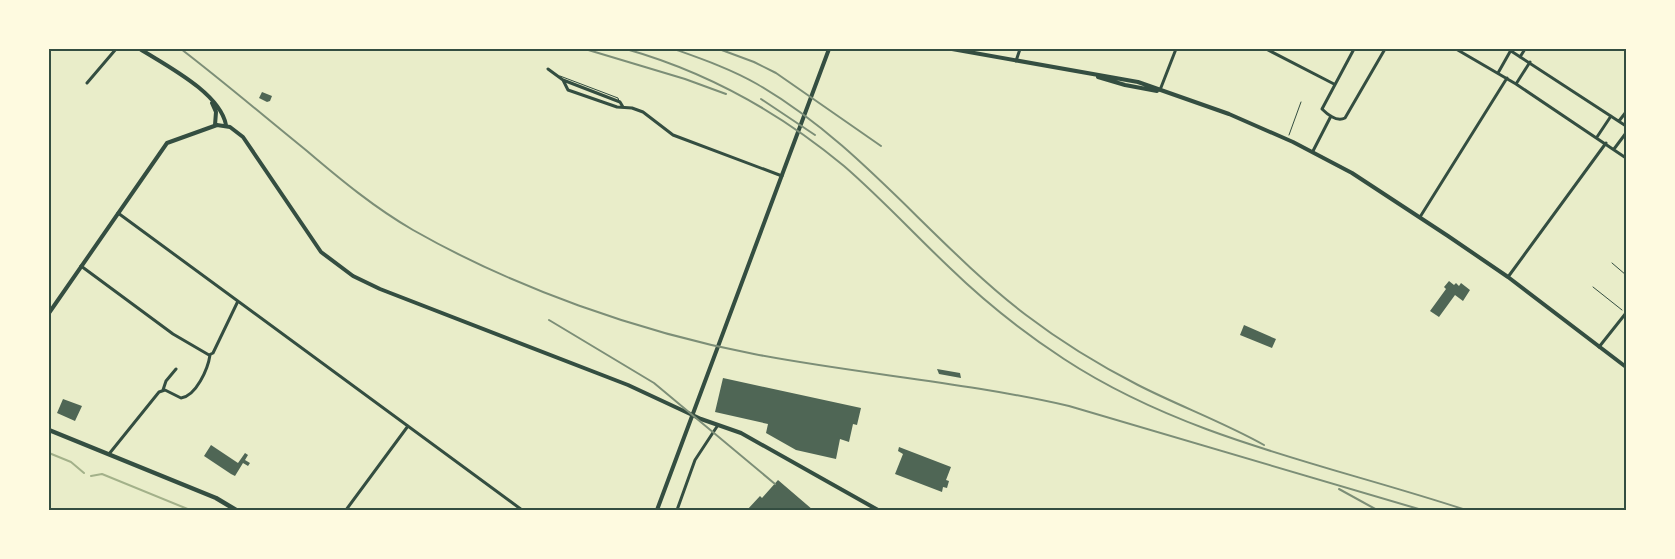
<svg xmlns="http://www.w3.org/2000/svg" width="1675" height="559" viewBox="0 0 1675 559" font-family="'Asap Condensed',sans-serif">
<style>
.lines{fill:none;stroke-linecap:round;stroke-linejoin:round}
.stream{stroke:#a3b18a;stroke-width:2}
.building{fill:#4f6655}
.path{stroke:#344e41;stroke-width:1}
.service{stroke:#344e41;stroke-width:1}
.minor{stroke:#344e41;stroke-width:3}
.tertiary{stroke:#344e41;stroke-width:4}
.secondary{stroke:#344e41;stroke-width:4}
.primary{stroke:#344e41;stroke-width:4.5}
.rail{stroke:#7c8e77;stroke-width:2}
.neatline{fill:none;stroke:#344e41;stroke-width:2}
</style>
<rect width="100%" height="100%" fill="#e9edc9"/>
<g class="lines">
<!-- stream -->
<path class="stream" d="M49,453l22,9 13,11
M91,476l11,-2 88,36"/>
</g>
<!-- building -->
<path class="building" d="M262,92l10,4 -2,5 -3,1 -8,-4z
M1449,281l5,4 2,-2 3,3 2,-3 9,7 -7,11 -8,-6 -16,22 -9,-6 16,-22 -2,-2z
M1244,325l32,14 -4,9 -32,-13z
M937,369l23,4 1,5 -22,-4z
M723,378l138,30 -4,17 -4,-1 -4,18 -9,-3 -4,20 -40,-9 -30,-17 2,-9 -53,-12z
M63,399l19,7 -7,15 -18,-8z
M211,445l27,18 7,-10 3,2 -3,5 5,3 -2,3 -5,-3 -8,13 -4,-2 -27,-18z
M899,447l52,20 -5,13 3,1 -2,7 -4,-1 -1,5 -47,-18 8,-20 -5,-3z
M778,480l35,30h-66l13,-14 2,2z"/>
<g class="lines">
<!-- path -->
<path class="path" d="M1289,135l12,-33
M1612,263l14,12
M1593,287l29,23"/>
<!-- service -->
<path class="service" d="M560,76l58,22 1,3"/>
<!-- minor -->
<path class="minor" d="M1266,49l68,35
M1354,49l-32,60c6,6 15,13 23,9l40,-69
M1456,49l60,35 110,74
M1508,49l118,77
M1520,57l5,-8
M1016,61l4,-12
M548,69l15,11 5,10 49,17 15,1 11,4 30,23 109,41
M1498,73l13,-23
M563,80l57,22 3,5
M87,83l29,-34
M1516,84l14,-22
M1160,90l16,-41
M1619,121l7,-9
M1597,137l14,-21
M1614,149l12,-16
M1313,151l18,-35
M118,213l404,297
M1420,217l87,-139
M81,266l92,68 36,21 4,-2 25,-52
M1508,277l98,-134
M1599,347l27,-34
M163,390l3,-9 10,-12
M109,454l50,-62 6,-2 16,8c15,-2 27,-29 29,-43
M346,510l62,-84
M677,510l18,-50 23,-35"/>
<!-- tertiary -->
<path class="tertiary" d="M140,49c27,17 80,44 86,76
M952,49l186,33 91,32 64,28 59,31 96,63 60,41 118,90
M1098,77l27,8 32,6
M212,103l4,9 -1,13
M49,313l118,-170 50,-18 13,2 13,10 78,115 32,24 27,13 248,96 73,34 40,14 137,77"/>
<!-- secondary -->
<path class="secondary" d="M657,510l172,-461"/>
<!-- primary -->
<path class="primary" d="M49,430l167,68 20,12"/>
<!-- rail -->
<path class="rail" d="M181,49c43,33 84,68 126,102 34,29 68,57 106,79 102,58 226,102 341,124 104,20 211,28 315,52l353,104
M585,49l100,30 41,15
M626,49c81,23 153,63 218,117 37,32 70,68 106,102 35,34 73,64 114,91 122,80 266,106 402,151
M674,49c28,10 57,20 83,35 104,60 175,159 269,231 34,26 73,50 112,70 41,21 85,37 126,60
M719,49l35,13 22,11 105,73
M761,99l54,36
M549,320l105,63 121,101
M1339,489l38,21"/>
</g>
<!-- border -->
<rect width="1675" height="559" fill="none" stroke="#fefae0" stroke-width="100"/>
<rect x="50" y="50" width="1575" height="459" class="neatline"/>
</svg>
